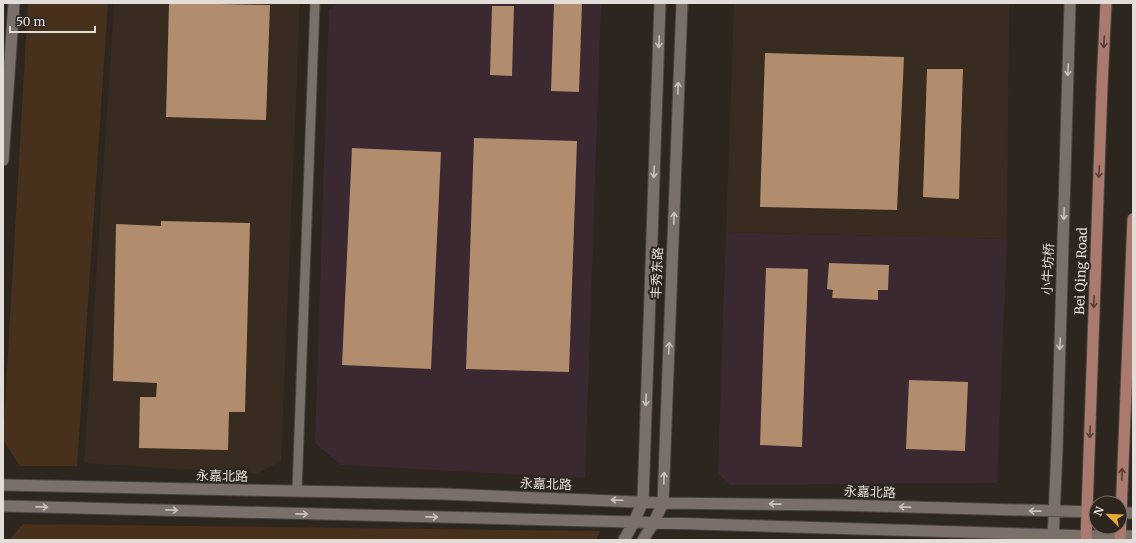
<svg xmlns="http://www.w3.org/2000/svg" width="1136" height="543" viewBox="0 0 1136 543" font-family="Merriweather,'Noto Sans SC',serif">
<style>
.commercial{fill:#3b2931}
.built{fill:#382b20}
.green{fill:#47301c}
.building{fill:#b18c6d}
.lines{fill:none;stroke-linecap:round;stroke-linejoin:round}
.minor-casing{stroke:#4a453f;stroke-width:11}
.tertiary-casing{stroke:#4a453f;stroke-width:13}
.primary-casing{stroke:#4a453f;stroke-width:13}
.minor{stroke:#7a7069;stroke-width:9}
.tertiary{stroke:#7a7069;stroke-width:11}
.primary{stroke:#ab7a6e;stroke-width:11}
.oneway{stroke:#c8c2bd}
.oneway2{stroke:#533f37}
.labels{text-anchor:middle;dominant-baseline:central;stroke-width:4;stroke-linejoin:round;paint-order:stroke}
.street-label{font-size:13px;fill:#e2ddd9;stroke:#2d261f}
</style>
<rect width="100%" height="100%" fill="#2d261f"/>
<!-- commercial -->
<path class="commercial" d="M337,3h264l-16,475 -244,-13 -26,-22 14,-433z
M726,232l281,7 -10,244 -267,2 -12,-12z"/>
<!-- built -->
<path class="built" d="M114,3h186l-19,458 -25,13 -172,-11z
M734,3h275l-2,236 -281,-7z"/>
<!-- green -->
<path class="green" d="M28,3h80l-31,463h-57l-17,-26z
M23,524l577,7 -4,9h-587z"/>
<!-- building -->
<path class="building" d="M169,3l101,2 -4,115 -100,-3z
M554,3h28l-3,89 -28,-1z
M492,6h22l-2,70 -22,-1z
M765,53l139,4 -7,153 -137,-3z
M927,69h36l-4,130 -36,-2z
M474,138l103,3 -8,231 -103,-3z
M352,148l89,4 -10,217 -89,-4z
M161,221l89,2 -5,189h-16l-1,38 -89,-2 1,-51h16l1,-14 -44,-2 3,-157 45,2z
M829,263l60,2 -1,25h-10v10l-46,-2 1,-8 -6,-1z
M766,268l42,1 -6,178 -42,-2z
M909,380l59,2 -3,69 -59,-2z"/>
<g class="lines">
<defs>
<path id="minor" d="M297,491l18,-488"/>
<path id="tertiary" d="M3,160l11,-157
M3,485l440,9 220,9 175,2 258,7
M3,506l631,16 453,14h46
M1120,513h13
M624,540l10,-18 9,-21 17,-498
M643,540l11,-18 9,-19 19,-500
M1053,540l4,-92 13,-445"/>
<path id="primary" d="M1086,540l16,-454 4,-83
M1120,540l13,-321"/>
</defs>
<!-- minor casing -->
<use href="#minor" class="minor-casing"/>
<!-- tertiary casing -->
<use href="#tertiary" class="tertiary-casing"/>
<!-- primary casing -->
<use href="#primary" class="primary-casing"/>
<!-- minor -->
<use href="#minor" class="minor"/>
<!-- tertiary -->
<use href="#tertiary" class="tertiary"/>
<!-- primary -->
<use href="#primary" class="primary"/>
</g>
<!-- one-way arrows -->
<defs><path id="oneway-shaft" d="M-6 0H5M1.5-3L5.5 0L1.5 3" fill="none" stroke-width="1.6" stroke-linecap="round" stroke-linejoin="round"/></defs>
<g class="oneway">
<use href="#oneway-shaft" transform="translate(659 42) rotate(92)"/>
<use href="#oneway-shaft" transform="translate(1068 70) rotate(92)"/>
<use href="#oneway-shaft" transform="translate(678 88) rotate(-88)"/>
<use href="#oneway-shaft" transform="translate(654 172) rotate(92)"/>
<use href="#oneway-shaft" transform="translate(1064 214) rotate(92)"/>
<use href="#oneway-shaft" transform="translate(674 218) rotate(-88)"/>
<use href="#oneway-shaft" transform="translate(1060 344) rotate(92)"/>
<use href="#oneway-shaft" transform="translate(669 348) rotate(-88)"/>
<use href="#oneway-shaft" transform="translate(646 400) rotate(92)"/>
<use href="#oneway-shaft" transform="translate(664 478) rotate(-88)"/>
<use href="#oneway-shaft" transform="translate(617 500) rotate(-178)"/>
<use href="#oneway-shaft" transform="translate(775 504) rotate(-179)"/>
<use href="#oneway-shaft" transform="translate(42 507) rotate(1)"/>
<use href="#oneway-shaft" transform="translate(905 507) rotate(-178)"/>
<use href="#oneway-shaft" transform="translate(172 510) rotate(1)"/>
<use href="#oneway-shaft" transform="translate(1035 511) rotate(-179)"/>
<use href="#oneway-shaft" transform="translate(302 514) rotate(1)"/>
<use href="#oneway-shaft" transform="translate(432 517) rotate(1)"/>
</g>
<g class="oneway2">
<use href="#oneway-shaft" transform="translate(1104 42) rotate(93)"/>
<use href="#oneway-shaft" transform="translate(1099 172) rotate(92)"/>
<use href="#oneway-shaft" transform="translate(1094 302) rotate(92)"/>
<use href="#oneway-shaft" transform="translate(1090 432) rotate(92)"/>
<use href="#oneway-shaft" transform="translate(1122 474) rotate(-88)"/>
</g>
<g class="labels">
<!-- street labels -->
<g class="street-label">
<text transform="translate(1048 269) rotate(-88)">小牛坊桥</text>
<text transform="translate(1081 271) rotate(-88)">Bei Qing Road</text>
<text transform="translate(657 273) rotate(-88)">丰秀东路</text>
<text transform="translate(222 476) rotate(1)">永嘉北路</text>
<text transform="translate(546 484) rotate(2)">永嘉北路</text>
<text transform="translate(870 492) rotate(2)">永嘉北路</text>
</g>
</g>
<!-- border -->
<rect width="1136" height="543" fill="none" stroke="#e2ddd9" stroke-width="8"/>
<!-- north arrow -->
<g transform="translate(1108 515) rotate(293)"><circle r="19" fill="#2d261f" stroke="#756f69"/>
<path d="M0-3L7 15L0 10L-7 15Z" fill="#e8ab37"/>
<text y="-6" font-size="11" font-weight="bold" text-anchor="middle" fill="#e2ddd9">N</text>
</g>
<!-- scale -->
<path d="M10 26v6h85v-6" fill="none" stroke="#e2ddd9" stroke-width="2"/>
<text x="16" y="26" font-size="12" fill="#e2ddd9" stroke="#2d261f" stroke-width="3" paint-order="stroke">50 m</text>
</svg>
